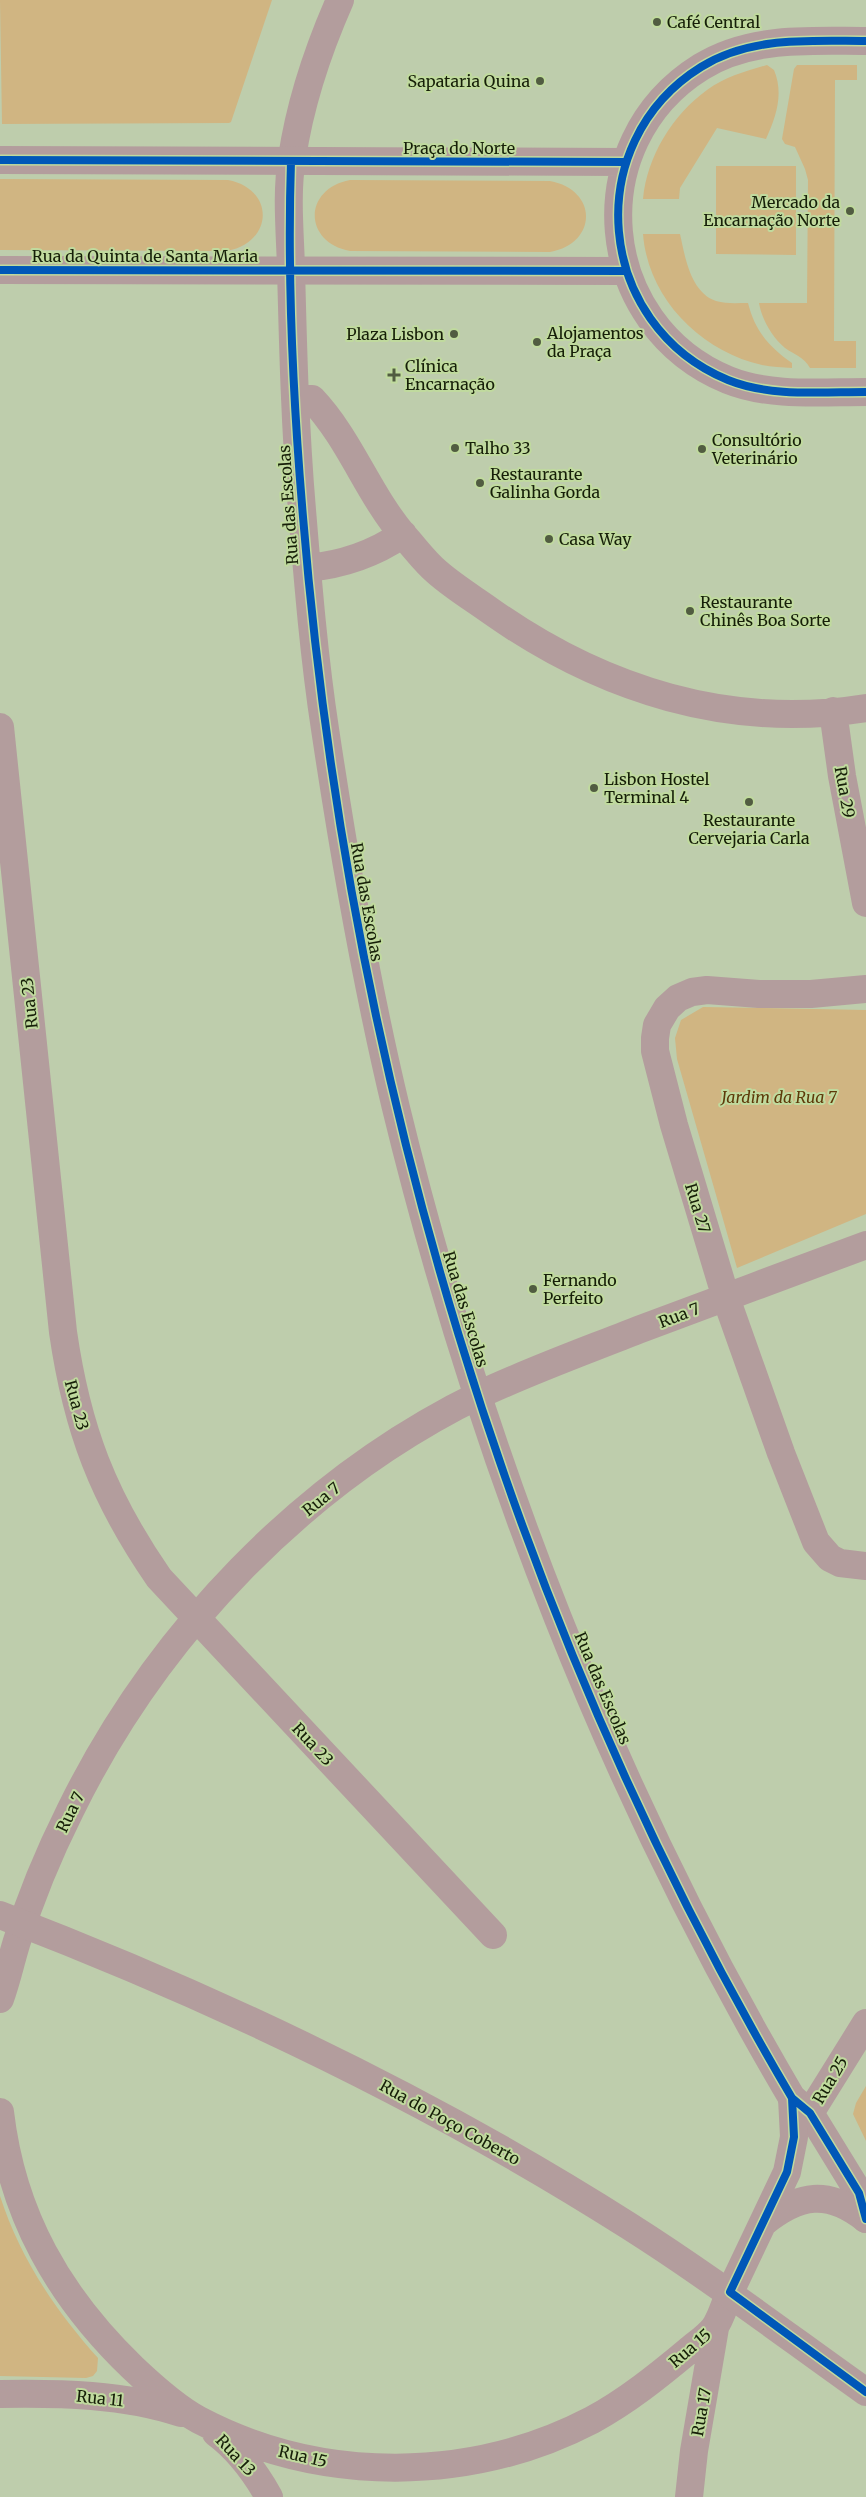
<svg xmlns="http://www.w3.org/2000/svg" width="866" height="2497" viewBox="0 0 866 2497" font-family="Merriweather,serif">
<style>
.green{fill:#d0b582}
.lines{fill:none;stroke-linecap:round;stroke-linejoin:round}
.minor{stroke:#b39d9d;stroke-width:28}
.tertiary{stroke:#b39d9d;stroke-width:28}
.cycleway-casing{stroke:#c0da9e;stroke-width:11}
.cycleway{stroke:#0057b8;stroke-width:8}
.poi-dot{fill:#515c41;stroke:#c0da9e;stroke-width:2}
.labels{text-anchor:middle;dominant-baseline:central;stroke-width:4;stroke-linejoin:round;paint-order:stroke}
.poi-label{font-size:16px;fill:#161f08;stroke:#c0da9e;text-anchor:start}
.street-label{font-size:16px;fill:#161f08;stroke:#c0da9e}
.park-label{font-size:16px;font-style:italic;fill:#5e3909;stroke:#c0da9e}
</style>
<rect width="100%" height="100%" fill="#becdac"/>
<!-- green -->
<path class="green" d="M0,0h272l-41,122 -2,1 -227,1z
M767,65l7,5c10,24 2,47 -8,69l-49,-11 -37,60 -1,11h-36c4,-42 29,-84 64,-109 18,-13 39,-19 60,-25z
M797,65h60v15h-22l-1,261h22v27h-46c-6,-11 -15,-13 -25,-20 -13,-11 -23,-28 -26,-45h48l1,-123 -3,-11 -10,-22 -10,-3 -3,-5 12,-70z
M716,166h80v89l-80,-1z
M0,179l228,1c47,9 46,62 -1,71l-227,-1z
M350,180l200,1c48,9 48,62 0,71l-200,-1c-47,-9 -47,-62 0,-71z
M643,234h37c5,22 10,58 36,67 10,3 21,2 32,2 7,28 21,44 44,60v5c-10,-1 -20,-1 -30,-3 -62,-14 -114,-67 -119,-131z
M703,1007l163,3v204l-129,54 -60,-209 -2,-21 6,-18z
M866,2086v55l-13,-27 3,-11z
M0,2196c20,62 55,114 98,162l-1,13 -4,5 -7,2 -86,-2z"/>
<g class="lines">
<!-- minor -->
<path class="minor" d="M340,0c-22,50 -40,103 -48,158 -6,35 -2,74 -1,110 2,80 4,161 11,242 6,73 12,147 23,219 19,127 41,254 71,379 84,345 215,683 396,990l18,15 49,80 7,26
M295,399h17c38,40 56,95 92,137 11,12 21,26 33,36 17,15 37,27 55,40 111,78 238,118 374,96
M307,568c34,-3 67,-14 96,-34
M833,711l9,65 24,127
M0,727l63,605c14,97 40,165 96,246l334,357
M866,989l-55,5h-52l-52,-4 -15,2 -14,6 -11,10 -10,17 -2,13v13l19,74 52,173 55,155 35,89 14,16 10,5 26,3
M0,1999c7,-19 11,-39 17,-58 14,-45 32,-88 53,-130 86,-176 234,-331 411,-417 51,-24 104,-43 157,-64 76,-28 152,-57 228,-85
M0,2112c12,103 59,185 133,256 19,18 42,39 66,52 122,64 272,63 393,0 35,-19 66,-44 96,-69 8,-7 19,-14 26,-23 7,-9 11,-25 16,-36
M810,2113l56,-90
M0,2394c60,-1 124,0 181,19
M216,2433c23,17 39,39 53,64
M689,2497l5,-46 21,-123"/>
<!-- tertiary -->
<path class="tertiary" d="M866,41c-56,0 -115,-5 -165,26 -122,76 -106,258 27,313 42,17 93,12 138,12
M0,160l626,2
M0,270l626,1
M0,1915c219,84 431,185 629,311 82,52 158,110 237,166
M763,2223c36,-29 65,-34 103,-4
M730,2292l57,-120 7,-35 -2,-39"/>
<defs>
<path id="cycleway" d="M866,41c-56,0 -115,-5 -165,26 -122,76 -106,258 27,313 42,17 93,12 138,12
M0,160l626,2
M291,161c-4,118 2,238 12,356 45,551 207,1103 489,1581l18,15 49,80 7,26
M0,270l626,1
M792,2098l2,39 -7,35 -57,120 136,100"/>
</defs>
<!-- cycleway casing -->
<use href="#cycleway" class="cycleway-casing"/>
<!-- cycleway -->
<use href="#cycleway" class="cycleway"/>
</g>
<!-- markers -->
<g class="poi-dot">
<circle cx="657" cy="22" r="5"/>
<circle cx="540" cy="81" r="5"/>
<circle cx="850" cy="211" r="5"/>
<circle cx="454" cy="334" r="5"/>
<circle cx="537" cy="342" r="5"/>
<path d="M391.5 367.5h5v5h5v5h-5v5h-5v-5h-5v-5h5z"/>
<circle cx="455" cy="448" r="5"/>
<circle cx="702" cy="449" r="5"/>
<circle cx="480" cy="483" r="5"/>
<circle cx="549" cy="539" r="5"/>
<circle cx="690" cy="611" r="5"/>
<circle cx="594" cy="788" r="5"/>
<circle cx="749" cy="802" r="5"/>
<circle cx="533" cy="1289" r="5"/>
</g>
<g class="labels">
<!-- poi labels -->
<g class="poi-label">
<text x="667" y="22">Café Central</text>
<text x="530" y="81" text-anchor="end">Sapataria Quina</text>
<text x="840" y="202" text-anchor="end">Mercado da<tspan x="840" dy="18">Encarnação Norte</tspan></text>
<text x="547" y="333">Alojamentos<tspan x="547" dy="18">da Praça</tspan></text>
<text x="444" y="334" text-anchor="end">Plaza Lisbon</text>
<text x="405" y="366">Clínica<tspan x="405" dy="18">Encarnação</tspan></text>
<text x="712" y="440">Consultório<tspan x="712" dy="18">Veterinário</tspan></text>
<text x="465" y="448">Talho 33</text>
<text x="490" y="474">Restaurante<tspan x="490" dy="18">Galinha Gorda</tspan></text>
<text x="559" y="539">Casa Way</text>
<text x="700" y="602">Restaurante<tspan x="700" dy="18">Chinês Boa Sorte</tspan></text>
<text x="604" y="779">Lisbon Hostel<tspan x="604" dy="18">Terminal 4</tspan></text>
<text x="749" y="820" text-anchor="middle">Restaurante<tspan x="749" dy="18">Cervejaria Carla</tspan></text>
<text x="543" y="1280">Fernando<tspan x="543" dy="18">Perfeito</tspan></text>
</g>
<!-- street labels -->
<g class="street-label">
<text x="459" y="148">Praça do Norte</text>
<text x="145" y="256">Rua da Quinta de Santa Maria</text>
<text transform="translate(288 505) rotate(-94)">Rua das Escolas</text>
<text transform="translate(845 792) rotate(80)">Rua 29</text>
<text transform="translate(367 902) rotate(80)">Rua das Escolas</text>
<text transform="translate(29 1003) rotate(-96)">Rua 23</text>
<text transform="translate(698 1208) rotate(73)">Rua 27</text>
<text transform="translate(466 1309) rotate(73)">Rua das Escolas</text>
<text transform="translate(679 1315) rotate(-21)">Rua 7</text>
<text transform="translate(77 1405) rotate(75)">Rua 23</text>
<text transform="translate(321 1499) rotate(-39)">Rua 7</text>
<text transform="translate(603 1688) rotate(67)">Rua das Escolas</text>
<text transform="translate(313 1744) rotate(47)">Rua 23</text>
<text transform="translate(70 1812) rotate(-64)">Rua 7</text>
<text transform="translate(830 2080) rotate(-59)">Rua 25</text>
<text transform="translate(450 2122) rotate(29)">Rua do Poço Coberto</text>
<text transform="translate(690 2348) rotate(-41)">Rua 15</text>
<text transform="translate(100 2398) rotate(6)">Rua 11</text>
<text transform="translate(701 2412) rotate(-80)">Rua 17</text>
<text transform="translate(236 2455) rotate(47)">Rua 13</text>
<text transform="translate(303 2456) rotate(13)">Rua 15</text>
</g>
<!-- park labels -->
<g class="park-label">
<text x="779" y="1097">Jardim da Rua 7</text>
</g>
</g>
</svg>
